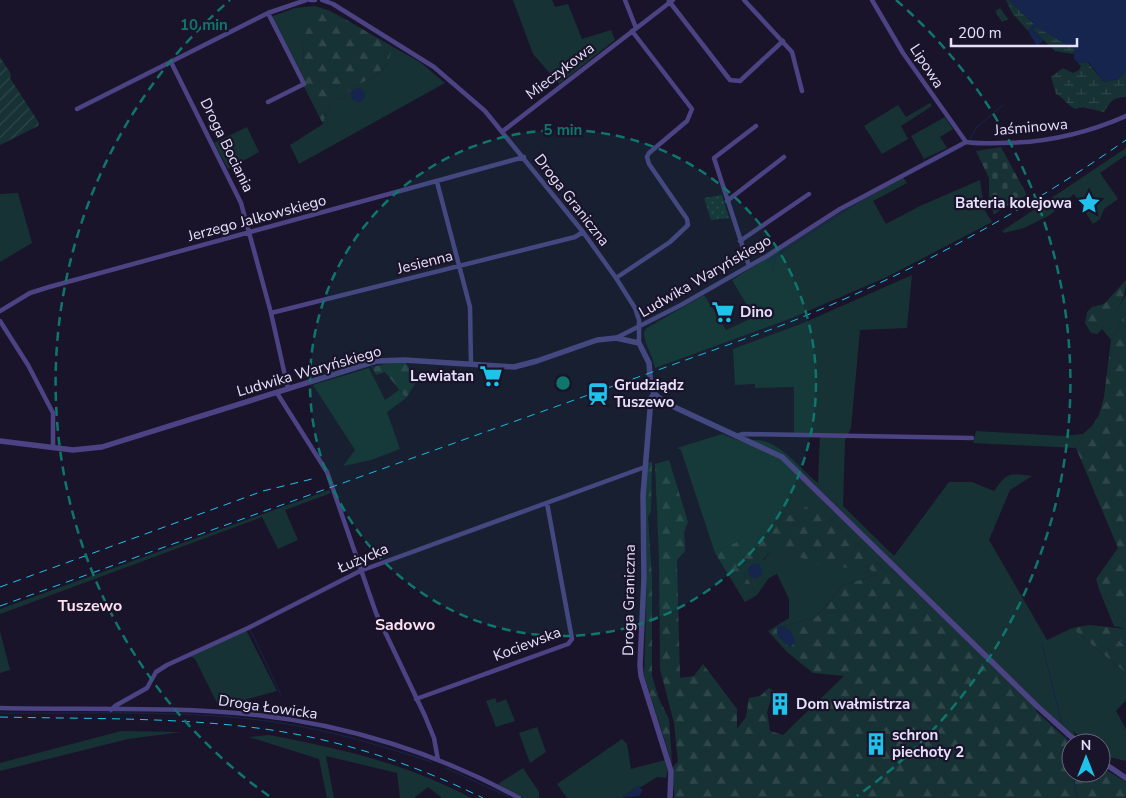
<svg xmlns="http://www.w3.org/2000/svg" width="1126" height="798" viewBox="0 0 1126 798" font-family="'Nunito Sans',sans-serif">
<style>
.grass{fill:#173234}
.forest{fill:url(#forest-firs)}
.wetland{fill:url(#wetland-marsh)}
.cemetery{fill:url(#cemetery-stones)}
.park{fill:url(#park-dots)}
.garden{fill:url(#garden-furrows)}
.water{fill:#15254d}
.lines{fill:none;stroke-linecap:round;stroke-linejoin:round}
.stream{stroke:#15254d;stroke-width:1}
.minor{stroke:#4c4384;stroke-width:4.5}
.tertiary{stroke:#4c4384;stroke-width:5.5}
.rail{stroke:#1ec2ea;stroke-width:1;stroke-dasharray:8 6;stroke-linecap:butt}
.ring{fill:none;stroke:#0f766e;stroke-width:2.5;stroke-dasharray:9 6}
.labels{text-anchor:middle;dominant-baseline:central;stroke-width:4.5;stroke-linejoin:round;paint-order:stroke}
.street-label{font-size:15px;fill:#e6e0fc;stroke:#1a142a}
.poi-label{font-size:15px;font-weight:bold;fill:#e6e0fc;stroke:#1a142a;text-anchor:start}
.neighbourhood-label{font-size:16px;font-weight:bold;fill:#fce2f0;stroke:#1a142a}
.centre{fill:#0f766e;stroke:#1a142a;stroke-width:2.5}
.ring-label{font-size:15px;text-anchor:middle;font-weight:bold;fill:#0f766e;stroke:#1a142a;stroke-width:4.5;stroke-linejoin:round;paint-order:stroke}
</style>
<defs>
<pattern id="forest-firs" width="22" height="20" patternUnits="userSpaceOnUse" patternTransform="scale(1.25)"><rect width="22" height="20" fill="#173234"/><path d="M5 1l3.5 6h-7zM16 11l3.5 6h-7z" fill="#2e4648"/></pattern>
<pattern id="wetland-marsh" width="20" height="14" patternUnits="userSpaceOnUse" patternTransform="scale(1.25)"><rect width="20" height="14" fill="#173234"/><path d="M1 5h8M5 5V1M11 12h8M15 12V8" fill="none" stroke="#2e4648"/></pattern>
<pattern id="cemetery-stones" width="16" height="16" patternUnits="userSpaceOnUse" patternTransform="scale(1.25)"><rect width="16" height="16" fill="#173234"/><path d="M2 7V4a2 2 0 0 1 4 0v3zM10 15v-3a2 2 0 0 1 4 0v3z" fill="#2e4648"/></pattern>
<pattern id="park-dots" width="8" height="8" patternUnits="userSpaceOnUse" patternTransform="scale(1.25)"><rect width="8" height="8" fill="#173234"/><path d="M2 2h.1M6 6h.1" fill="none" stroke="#2e4648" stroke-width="1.8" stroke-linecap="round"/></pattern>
<pattern id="garden-furrows" width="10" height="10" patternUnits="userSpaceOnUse" patternTransform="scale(1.25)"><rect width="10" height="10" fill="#173234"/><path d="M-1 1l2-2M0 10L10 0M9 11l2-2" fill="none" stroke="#2e4648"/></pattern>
</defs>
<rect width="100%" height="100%" fill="#1a142a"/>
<!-- grass -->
<path class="grass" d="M513,0h39l3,7 13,-3 14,35 29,-9 4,10 -56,44 -26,-30z
M315,6l13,4 17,9 -11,-3 -32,22c2,14 3,25 -4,37l-30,-57 27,-10z
M393,47l27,15 25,21 -146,81 -9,-19 33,-21 4,-14 8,-10 9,-3 10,-11 20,-9 13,-13z
M930,103l2,3 -31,20 7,13 -26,15 -18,-28 34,-21 8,12z
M945,117l8,12 -13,8 7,11 -23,11 -13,-23z
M247,127l12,25 -31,17 -14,-26z
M1126,148v7l-26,18 18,26 -14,10 -4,10 -7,5 -19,-30 -24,21 -26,13 -20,5 -2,-2z
M903,177l4,6 -34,18 13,23 34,-18 60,-26 4,29 8,13 -105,55 -95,41 -137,50c-2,-13 -11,-23 -11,-36l3,-4 57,-33 22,35 28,-13 -22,-37 120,-75z
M18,193l14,50 -32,19v-68z
M912,275l-5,53 -47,2 -9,98 -6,12 -2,66 51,50 55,-74h23l22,9c13,-19 16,-18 38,-15l-22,14 -21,50 58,100 25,-12 54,45v27l-10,11 10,18v32l-18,-4 -7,-5v-9h-12l-16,-12 7,12h-6l-181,-173 -7,2 -60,-59 -17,-7 -94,47 -34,-103 -4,-2 45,-14 21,8c31,-11 54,25 75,41l2,-49 -26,-1v-46l-39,1v-4l-20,1 -2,-36 68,-25z
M1126,294v18l-15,28 -9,-11 16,-20z
M369,368l16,32 14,-10 7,8 -19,14 13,37 -29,11 -28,6 12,-16 -42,-65z
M976,431l85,5 22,-2 -7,14 -103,-5z
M329,490l2,3 -46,17 13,30 -20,9 -16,-32 -262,97v-5z
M778,549c33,10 46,23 82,13l17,13 -34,10 -27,32 -48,14 21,-13v-19l-12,-25 -8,4 -12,17 -13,-22v-8l4,-4 16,-1 8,-10z
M1100,592l26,29v8l-12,-3z
M246,630l31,61 -58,16 -24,-48 -5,-3z
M0,631l10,39 -10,3z
M495,698l2,5 9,-4 9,22 -19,6 -10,-26z
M537,727l9,25 -16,11 -11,-30z
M121,731l61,1 -54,7 -128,32v-8z
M269,735c73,14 136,28 202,63h-29l-14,-11 -14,11h-14l-3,-25 -71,-17 8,42h-7l-8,-39 -70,-22z
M622,739l5,5 4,25 34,-9 3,10 -2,8 -9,-1 -16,10 -6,1 -13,10h-55l-10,-14z
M523,768l16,24v6h-16l-25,-14z"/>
<!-- forest -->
<path class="forest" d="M319,12l26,7 48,28 -6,17 -13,13 -20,9 -10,11 -9,3 -8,10 -4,14 -25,-49c7,-12 6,-23 4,-37z
M1126,280c0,22 -13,39 -29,54l-6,-1 -6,-10 2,-11 5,-5 12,-3z
M1126,312v309l-26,-29 -4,-13 22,-31 -42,-100 7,-14 9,-8 7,-11 5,-18 7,-57z
M389,363h17l7,11 2,10 -9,14 -21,-26 -9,3 -4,-8z
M669,460l19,62 -4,10 1,19 -8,9 3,118 14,-2 9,-12 34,45v20l9,-12 3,-19 11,-2 9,-8 5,3 -7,21 3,19 13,4 61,-59 -31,-3 -26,-21 -19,-21 48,-14 27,-32 34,-10 -17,-13 -10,6 -32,-3 -28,-12 -18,-3 -11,12 -13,-1 -4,4v8l13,22 -12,7 -30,-49 95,-48 16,8 60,59 7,-2 144,138 -1,3 35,32v30h30v-6l25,15v16h-452c2,-13 -9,-26 4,-36l-4,-39 -14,-54 -1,-112 -4,-93z
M652,462l-1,49 -3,6 4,61v98l7,23 10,20 3,44 -28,-87 3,-99 -2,-83 2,-31z
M1089,625l37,4v44l-54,-45z"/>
<!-- wetland -->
<path class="wetland" d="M1006,0h3l25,24 -6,7 -16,-18z
M1000,8l8,11 -6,3 -7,-11z
M1036,26l39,23 -2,5 -18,-3 -22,-21z
M1087,62l17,20 14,-3 8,-8v26c-14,0 -16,6 -22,15l-22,-5 -7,2c-8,-4 -12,-12 -19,-15l-5,-17 12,-9 10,5 6,-3 2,-4 -3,-3z"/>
<!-- cemetery -->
<path class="cemetery" d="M1001,147l26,48 -33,19 -5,-15v-21l-13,-27z"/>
<!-- park -->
<path class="park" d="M722,195l7,23 -18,2 -7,-22z"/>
<!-- garden -->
<path class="garden" d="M0,57l11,17 -1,4 29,45 -1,3 -38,19z"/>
<!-- water -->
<path class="water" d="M1009,0h117v71l-8,8 -14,3 -16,-20 -10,1 -4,-4v-10l-38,-22 -3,3 11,10 -7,6 -9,-15 6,-7z
M351 95a7 7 0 1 1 14 0a7 7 0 1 1-14 0Z
M748 571a7 7 0 1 1 14 0a7 7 0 1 1-14 0Z
M780,626c8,0 13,8 15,15l-5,7 -13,-13v-7z
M638,786l5,4 -4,6 -17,2z"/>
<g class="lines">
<!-- stream -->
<path class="stream" d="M970,139l7,-12 26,-22
M928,165l35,-19
M768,261l94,-61
M772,270l4,-13
M250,629l31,66
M1119,640l7,7
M1042,644l20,80
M0,713c93,1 189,-4 281,10 52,8 101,23 151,39
M1066,736l5,28
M446,768l65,30
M1073,773l4,25"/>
<!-- minor -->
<path class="minor" d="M310,0h5
M322,0l11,4 101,63 51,44 98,121 33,46 19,30 4,12v23
M625,0l11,28
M744,0l48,52 10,39
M872,0l31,53 63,89
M669,1l61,79 10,1 43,-40
M171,62l70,141 30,110 17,76
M268,102l36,-18 -36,-71
M77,109l191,-96 38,-13
M503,131l170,-131
M966,142c11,2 23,1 35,1 45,0 84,-9 125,-27
M437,182l33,125 1,57
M727,201l57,-44
M740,241l69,-47
M749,266l-35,-108 42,-32
M616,278l54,-36 18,-17 -1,-6 -38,-55 -2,-7 2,-4 38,-32 5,-12 -60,-78
M0,311l30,-18 19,-6 475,-130
M271,313l304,-76 8,-5
M0,321l28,44 25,48v35
M616,338l65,-33 86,-49 73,-47 126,-67
M277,393l50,79 49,141 49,103 9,22 4,22
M736,436l7,-2 229,4
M416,699l152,-55 4,-5 -25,-136
M0,708c85,2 172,-2 257,7 91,10 182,39 262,83
M111,710l4,-4 32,-18 9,-16 11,-7 81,-37 112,-57 285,-104"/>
<!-- tertiary -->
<path class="tertiary" d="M654,394l-3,4 -8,97 1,83 -4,87 1,11 30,95 -1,27
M0,441l73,9 29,-3 275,-86 27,-1 110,7 23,-6 60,-21 19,-2 23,5 10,20 2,26 7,8 14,9 110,51 256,250 40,36
M1101,761l25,17"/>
<!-- rail -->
<path class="rail" d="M0,587l263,-96 49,-12
M0,606l775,-278c125,-49 241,-111 351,-188
M0,717c85,2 172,0 257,11 79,10 155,35 226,70"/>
</g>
<!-- distance rings -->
<circle cx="563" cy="383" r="253" fill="#0f766e" fill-opacity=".12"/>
<g class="ring">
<circle cx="563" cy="383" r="253"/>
<path d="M269 796A507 507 0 0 1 230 0M896 0A507 507 0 0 1 857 796"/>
</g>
<!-- icons -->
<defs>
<symbol id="sight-bare" viewBox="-9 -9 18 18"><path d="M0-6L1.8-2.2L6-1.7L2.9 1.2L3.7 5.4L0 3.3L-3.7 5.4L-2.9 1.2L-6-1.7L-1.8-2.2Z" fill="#1ec2ea" stroke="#1a142a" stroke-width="2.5" paint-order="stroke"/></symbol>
<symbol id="supermarket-bare" viewBox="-9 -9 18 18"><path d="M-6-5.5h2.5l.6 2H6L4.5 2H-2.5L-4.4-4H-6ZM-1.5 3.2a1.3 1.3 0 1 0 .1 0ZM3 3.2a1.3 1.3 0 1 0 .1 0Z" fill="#1ec2ea" stroke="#1a142a" stroke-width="2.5" paint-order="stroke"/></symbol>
<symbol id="station-bare" viewBox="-9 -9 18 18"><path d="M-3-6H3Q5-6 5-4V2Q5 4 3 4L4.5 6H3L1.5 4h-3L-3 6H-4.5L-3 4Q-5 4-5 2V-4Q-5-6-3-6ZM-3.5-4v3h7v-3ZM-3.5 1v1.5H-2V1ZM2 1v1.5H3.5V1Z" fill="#1ec2ea" stroke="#1a142a" stroke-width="2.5" paint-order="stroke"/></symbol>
<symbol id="building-bare" viewBox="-9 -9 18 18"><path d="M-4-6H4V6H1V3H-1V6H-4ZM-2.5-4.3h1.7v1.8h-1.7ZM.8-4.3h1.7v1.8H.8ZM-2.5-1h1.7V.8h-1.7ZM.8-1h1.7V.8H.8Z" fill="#1ec2ea" stroke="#1a142a" stroke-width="2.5" paint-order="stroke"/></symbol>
</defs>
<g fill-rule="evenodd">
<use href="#sight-bare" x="1073" y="187" width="32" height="32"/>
<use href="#supermarket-bare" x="707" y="296" width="32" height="32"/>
<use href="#supermarket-bare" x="475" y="360" width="32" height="32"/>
<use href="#station-bare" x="582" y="378" width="32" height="32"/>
<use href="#building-bare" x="764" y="688" width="32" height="32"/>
<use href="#building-bare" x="860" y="728" width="32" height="32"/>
</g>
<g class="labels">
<!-- street labels -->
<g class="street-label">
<text transform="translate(927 66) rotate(57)">Lipowa</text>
<text transform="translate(560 71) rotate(-38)">Mieczykowa</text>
<text transform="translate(1031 127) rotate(-5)">Jaśminowa</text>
<text transform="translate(227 145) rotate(64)">Droga Bociania</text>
<text transform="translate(572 200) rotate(52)">Droga Graniczna</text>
<text transform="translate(257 218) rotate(-15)">Jerzego Jalkowskiego</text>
<text transform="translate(425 262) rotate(-14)">Jesienna</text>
<text transform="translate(705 276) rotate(-30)">Ludwika Waryńskiego</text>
<text transform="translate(309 371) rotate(-16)">Ludwika Waryńskiego</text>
<text transform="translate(363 558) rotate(-23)">Łużycka</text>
<text transform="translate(629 600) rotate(-89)">Droga Graniczna</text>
<text transform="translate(527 644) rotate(-21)">Kociewska</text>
<text transform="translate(268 707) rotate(8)">Droga Łowicka</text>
</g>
<!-- poi labels -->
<g class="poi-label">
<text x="1072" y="203" text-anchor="end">Bateria kolejowa</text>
<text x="740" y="312">Dino</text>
<text x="474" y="376" text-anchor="end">Lewiatan</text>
<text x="614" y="385">Grudziądz<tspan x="614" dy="17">Tuszewo</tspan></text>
<text x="796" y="704">Dom wałmistrza</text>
<text x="892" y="735">schron<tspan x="892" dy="17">piechoty 2</tspan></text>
</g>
<!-- neighbourhood labels -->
<g class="neighbourhood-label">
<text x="90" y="606">Tuszewo</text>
<text x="405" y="625">Sadowo</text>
</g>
</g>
<circle cx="563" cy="383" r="8" class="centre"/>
<g class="ring-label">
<text x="204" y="30">10 min</text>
<text x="563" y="135">5 min</text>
</g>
<!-- north arrow -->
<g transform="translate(1086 758)"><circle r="24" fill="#1a142a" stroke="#6c667e"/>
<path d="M0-4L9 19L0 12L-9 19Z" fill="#1ec2ea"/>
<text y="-8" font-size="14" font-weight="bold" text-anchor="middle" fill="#e6e0fc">N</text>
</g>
<!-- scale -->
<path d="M951 38v8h126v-8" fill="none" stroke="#e6e0fc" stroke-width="2.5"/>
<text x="958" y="38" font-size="15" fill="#e6e0fc" stroke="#1a142a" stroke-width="4" paint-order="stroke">200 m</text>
</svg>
